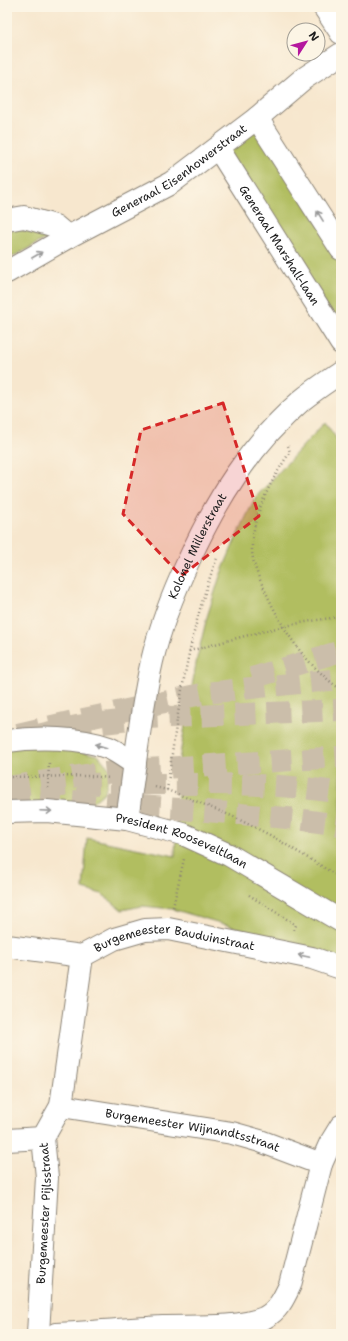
<svg xmlns="http://www.w3.org/2000/svg" width="348" height="1341" viewBox="0 0 348 1341" font-family="'Shantell Sans',sans-serif">
<style>
.green{fill:#b1be60;stroke:#666d3e}
.lines{fill:none;stroke-linecap:round;stroke-linejoin:round}
.trunk-tunnel{stroke:#cbbeaa;stroke-width:22;stroke-dasharray:22 11;stroke-linecap:butt}
.motorway-tunnel{stroke:#cbbeaa;stroke-width:22;stroke-dasharray:22 11;stroke-linecap:butt}
.minor-casing{stroke:#8a8275;stroke-width:24}
.path{stroke:#8a8275;stroke-width:2.5;stroke-dasharray:1 3;stroke-linecap:butt}
.minor{stroke:#fff;stroke-width:22}
.oneway{stroke:#999}
.marked{fill:#d62828;fill-opacity:0.2;stroke:#d62828;stroke-width:3;stroke-dasharray:8 5;stroke-linejoin:round}
.labels{text-anchor:middle;dominant-baseline:central;stroke-width:4;stroke-linejoin:round;paint-order:stroke}
.street-label{font-size:12px;fill:#1c1c1c;stroke:#fcf5e5}
</style>
<rect width="100%" height="100%" fill="#fcf5e5"/>
<filter id="ink" filterUnits="userSpaceOnUse"><feTurbulence type="fractalNoise" baseFrequency=".025" numOctaves="2"/><feDisplacementMap in="SourceGraphic" scale="8" xChannelSelector="R" yChannelSelector="G"/><feConvolveMatrix kernelMatrix="1 2 1 2 8 2 1 2 1" color-interpolation-filters="sRGB"/></filter>
<filter id="wash" filterUnits="userSpaceOnUse"><feTurbulence type="fractalNoise" baseFrequency=".012" numOctaves="4" result="noise"/><feDisplacementMap in="SourceGraphic" scale="16" xChannelSelector="R" yChannelSelector="G"/><feGaussianBlur stdDeviation="0.9" result="paint"/><feColorMatrix in="noise" values="0 0 0 0 0 0 0 0 0 0 0 0 0 0 0 0 0 1.4 0 .05"/><feComposite in="paint" operator="in"/></filter>
<g filter="url(#wash)">
<rect width="100%" height="100%" fill="#f7e7ce"/>
<!-- green -->
<path class="green" d="M258,129l83,131v75l-116,-186z
M18,229l31,8 -42,23v-29z
M325,422l16,23v513l-169,-49 -30,-3 -20,4 -20,-16 -19,-5 4,-51 88,18 4,-96 18,-102 10,-41 13,-41 16,-38 19,-40z
M49,745l49,10 12,14 -5,23 -13,11 -54,1 -31,2v-59z"/>
</g>
<g filter="url(#ink)">
<g class="lines">
<!-- trunk-tunnel -->
<path class="trunk-tunnel" d="M252,678l89,-27
M18,734l56,-13 133,-28 62,-7 72,-7
M44,787c39,-5 79,-3 118,-3 60,0 120,-1 179,9
M7,796l199,15 91,8 44,6"/>
<!-- motorway-tunnel -->
<path class="motorway-tunnel" d="M38,735l39,-9 69,-8 195,-8
M7,787l78,-12 61,-6 195,-12"/>
<defs>
<g id="minor">
<path d="M324,7l17,26"/>
<path d="M257,118l84,131"/>
<path id="s1" d="M218,148l123,195"/>
<path d="M7,220l17,-3 31,9 13,11"/>
<path id="s2" d="M7,272l61,-35 103,-54 86,-65 46,-39 38,-25"/>
<path d="M7,741c29,-4 74,-4 102,7 9,4 18,11 26,16"/>
<path id="s3" d="M7,812l40,-1 80,8 56,15 46,21 112,66"/>
<path id="s4" d="M127,819c8,-52 13,-106 25,-158 8,-34 21,-67 36,-99 28,-62 62,-117 114,-162 12,-10 26,-19 39,-28"/>
<path id="s5" d="M7,946l75,10 32,-17 31,-9 23,-1 144,29 29,10"/>
<path id="s6" d="M61,1106l171,27 28,8 61,23"/>
<path d="M7,1140l36,-2"/>
<path id="s7" d="M38,1334l9,-157 -4,-39 18,-32 21,-150"/>
<path d="M56,1334c36,-2 72,-5 107,-7 29,-1 75,2 101,-9 14,-7 20,-20 26,-33l31,-121 9,-20 11,-18"/>
</g>
</defs>
<!-- minor casing -->
<use href="#minor" class="minor-casing"/>
<!-- path -->
<path class="path" d="M288,446l2,6c-18,27 -36,59 -38,93 -1,19 9,37 17,54 14,29 29,54 53,75 6,6 12,11 19,15
M189,651c50,-13 100,-29 152,-34
M7,777l83,-1 20,2
M155,787l12,3 31,12 36,15 36,18 71,43
M48,788l1,-27
M167,790c11,-80 21,-157 50,-232
M249,895l47,30 -3,7
M173,907l11,-48"/>
<!-- minor -->
<use href="#minor" class="minor"/>
</g>
<!-- one-way arrows -->
<defs><path id="oneway-shaft" d="M-6 0H5M1.5-3L5.5 0L1.5 3" fill="none" stroke-width="1.6" stroke-linecap="round" stroke-linejoin="round"/></defs>
<g class="oneway">
<use href="#oneway-shaft" transform="translate(320 216) rotate(-122)"/>
<use href="#oneway-shaft" transform="translate(37 255) rotate(-30)"/>
<use href="#oneway-shaft" transform="translate(101 746) rotate(-164)"/>
<use href="#oneway-shaft" transform="translate(46 811) rotate(2)"/>
<use href="#oneway-shaft" transform="translate(304 956) rotate(-168)"/>
</g>
</g>
<!-- marked area -->
<path class="marked" d="M223,403l36,113 -78,60 -58,-62 18,-84z"/>
<g class="labels">
<!-- street labels -->
<g class="street-label">
<text stroke="none"><textPath href="#s2" startOffset="200">Generaal Eisenhowerstraat</textPath></text>
<text stroke="none"><textPath href="#s1" startOffset="115">Generaal Marshall-laan</textPath></text>
<text stroke="none"><textPath href="#s4" startOffset="284">Kolonel Millerstraat</textPath></text>
<text stroke="none"><textPath href="#s3" startOffset="179">President Rooseveltlaan</textPath></text>
<text stroke="none"><textPath href="#s5" startOffset="173">Burgemeester Bauduinstraat</textPath></text>
<text stroke="none"><textPath href="#s6" startOffset="134">Burgemeester Wijnandtsstraat</textPath></text>
<text stroke="none"><textPath href="#s7" startOffset="121">Burgemeester Pijlsstraat</textPath></text>
</g>
</g>
<!-- margin -->
<rect width="348" height="1341" fill="none" stroke="#fcf5e5" stroke-width="24"/>
<!-- north arrow -->
<g transform="translate(306 42) rotate(54)"><circle r="19" fill="#fcf5e5" stroke="#a29e95"/>
<path d="M0-3L7 15L0 10L-7 15Z" fill="#b5179e"/>
<text y="-6" font-size="11" font-weight="bold" text-anchor="middle" fill="#1c1c1c">N</text>
</g>
</svg>
